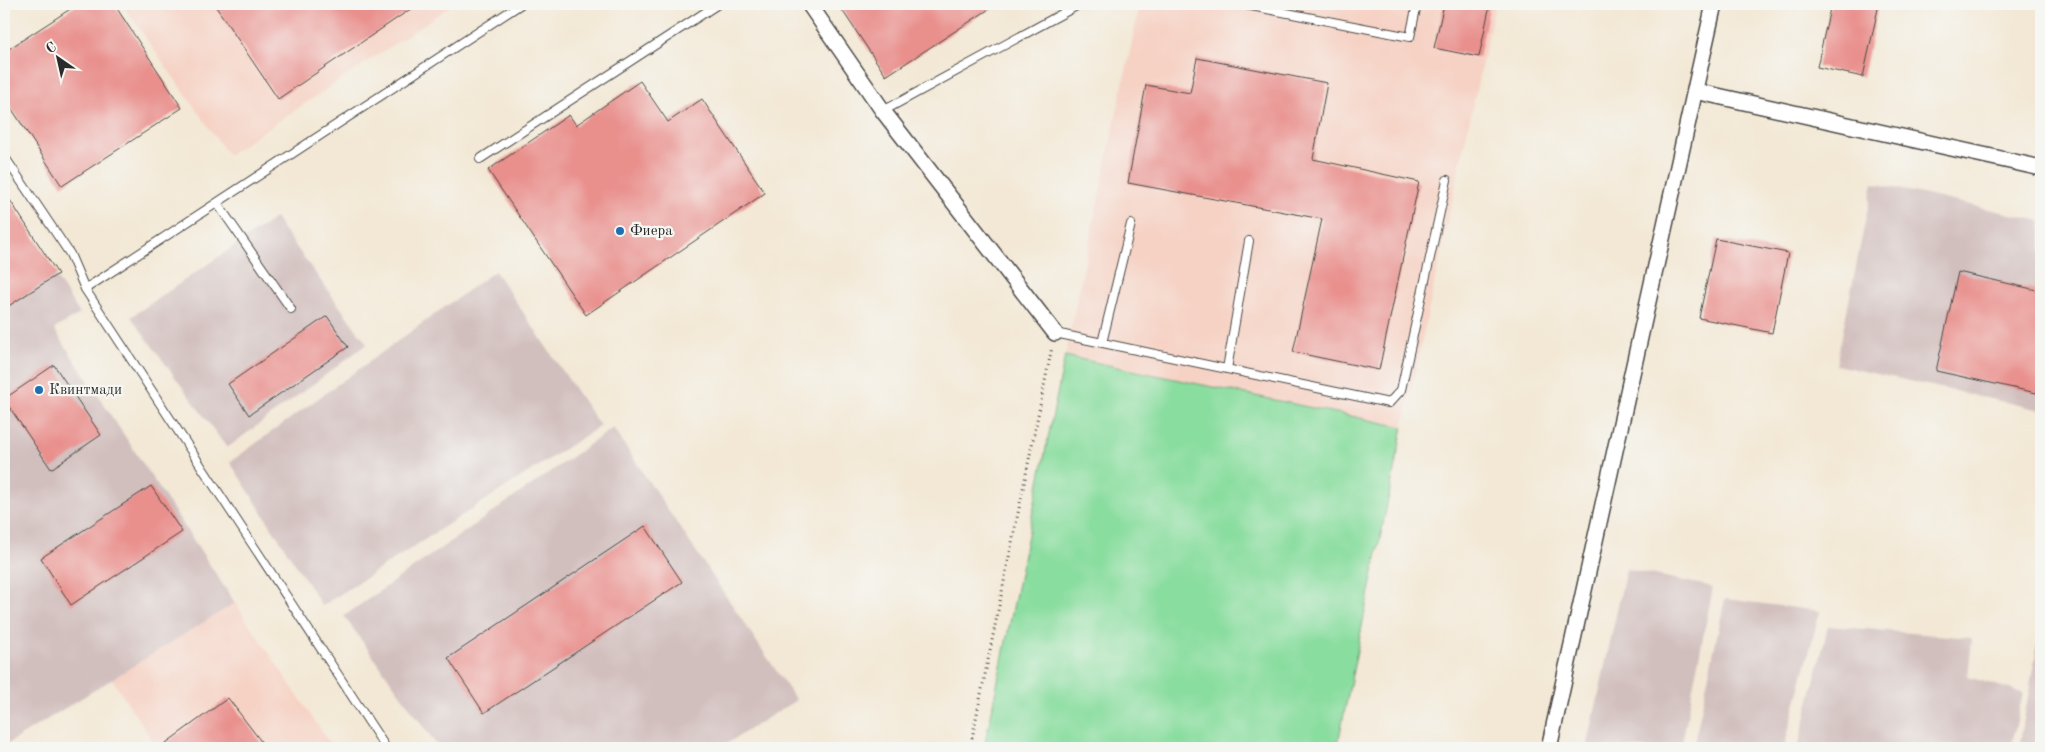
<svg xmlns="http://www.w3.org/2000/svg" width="2045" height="752" viewBox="0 0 2045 752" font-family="'Old Standard TT',serif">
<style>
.built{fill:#f6d2c4}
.industrial{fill:#d1bfbe}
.green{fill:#89dd9f;stroke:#5a8465}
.building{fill:#e9908d}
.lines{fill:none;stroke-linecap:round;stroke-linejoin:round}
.service-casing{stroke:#494744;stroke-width:10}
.minor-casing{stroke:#494744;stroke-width:18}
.path{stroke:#494744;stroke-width:3;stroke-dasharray:1 4;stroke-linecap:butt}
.service{stroke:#fff;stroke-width:8}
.minor{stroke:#fff;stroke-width:15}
.poi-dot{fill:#1f6fb2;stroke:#f6f6f2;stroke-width:2}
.labels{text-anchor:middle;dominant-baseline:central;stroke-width:4.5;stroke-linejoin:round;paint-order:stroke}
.poi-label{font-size:15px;fill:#2b2b2b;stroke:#f6f6f2;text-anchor:start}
</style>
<rect width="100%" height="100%" fill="#f6f6f2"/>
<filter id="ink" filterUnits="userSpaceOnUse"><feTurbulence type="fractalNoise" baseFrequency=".02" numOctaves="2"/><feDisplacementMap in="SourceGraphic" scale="10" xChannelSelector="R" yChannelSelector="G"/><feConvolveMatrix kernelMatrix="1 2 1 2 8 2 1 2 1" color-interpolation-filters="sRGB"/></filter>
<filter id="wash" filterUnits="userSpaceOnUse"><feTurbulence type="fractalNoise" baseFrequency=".0096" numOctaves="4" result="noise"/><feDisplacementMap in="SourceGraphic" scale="20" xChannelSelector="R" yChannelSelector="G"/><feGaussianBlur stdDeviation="1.12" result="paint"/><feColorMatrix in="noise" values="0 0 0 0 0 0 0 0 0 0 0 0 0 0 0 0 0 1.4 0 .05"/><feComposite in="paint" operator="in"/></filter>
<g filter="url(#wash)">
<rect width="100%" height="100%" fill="#f3e8d5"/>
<!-- built -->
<path class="built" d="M122,4h332l-226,151z
M1140,4h355l-92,423 -338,-71z
M235,603l98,145h-176l-45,-69z"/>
<!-- industrial -->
<path class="industrial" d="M1873,183l168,38v189l-205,-45z
M4,196l76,118 -26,15 181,274 -231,143z
M275,218l92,126 -140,104 -96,-131z
M495,271l105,155 -278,180 -92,-144z
M613,428l183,272 -76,48h-281l-95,-132z
M1626,569l87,18 -32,161h-94z
M1725,599l95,12 -36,137h-91z
M2041,623v125h-22z
M1828,626l144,12 -4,39 55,16 -12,55h-213z"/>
<!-- green -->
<path class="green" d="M1065,356l338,71 -66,321h-353z"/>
<g id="blocks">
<!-- building -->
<path class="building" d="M78,4h36l68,104 -120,78 -58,-89v-45z
M214,4h204l-140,95z
M838,4h159l-111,72z
M1444,4h46l-11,53 -45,-9z
M1831,4h48l-16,73 -46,-10z
M1197,58l130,25 -14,76 106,23 -40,188 -86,-18 29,-133 -194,-36 18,-98 44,8z
M640,81l28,41 34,-23 63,94 -179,122 -98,-145 81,-55 7,10z
M4,191l54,83 -54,35z
M1716,239l72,14 -16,80 -73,-15z
M1958,272l83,19v103l-105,-23z
M327,316l21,31 -99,68 -21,-31z
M54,365l47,70 -50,34 -47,-70z
M151,486l31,46 -111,73 -30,-47z
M645,526l37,56 -198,131 -36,-55z
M228,698l38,50h-107z"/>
</g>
</g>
<g filter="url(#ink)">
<use href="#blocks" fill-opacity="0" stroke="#494744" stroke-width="1"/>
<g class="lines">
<defs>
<path id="service" d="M1241,4l169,33 7,-33
M883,111l197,-107
M4,156l66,98 15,35 301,459
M480,159l238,-155
M217,203l74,106
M85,289l436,-285
M1055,333l334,70 12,-13 46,-210
M1102,343l29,-119
M1227,369l22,-128"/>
<path id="minor" d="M809,4l74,107 172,222
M1695,91l346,77
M1549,748l165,-744"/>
</defs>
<!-- service casing -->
<use href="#service" class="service-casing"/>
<!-- minor casing -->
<use href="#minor" class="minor-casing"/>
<!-- path -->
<path class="path" d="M970,748l82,-401"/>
<!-- service -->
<use href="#service" class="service"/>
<!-- minor -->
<use href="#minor" class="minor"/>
</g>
</g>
<!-- markers -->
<g class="poi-dot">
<circle cx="620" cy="231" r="5"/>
<circle cx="39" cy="390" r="5"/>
</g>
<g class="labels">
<!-- poi labels -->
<g class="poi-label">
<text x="630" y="231">Фиера</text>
<text x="49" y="390">Квинтмади</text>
</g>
</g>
<!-- margin -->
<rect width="2045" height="752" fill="none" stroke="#f6f6f2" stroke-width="20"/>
<!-- north arrow -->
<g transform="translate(58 58) rotate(326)" stroke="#f6f6f2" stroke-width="4" paint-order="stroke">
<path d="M0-4L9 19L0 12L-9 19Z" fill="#2b2b2b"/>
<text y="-8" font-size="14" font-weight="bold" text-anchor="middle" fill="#2b2b2b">С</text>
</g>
</svg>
